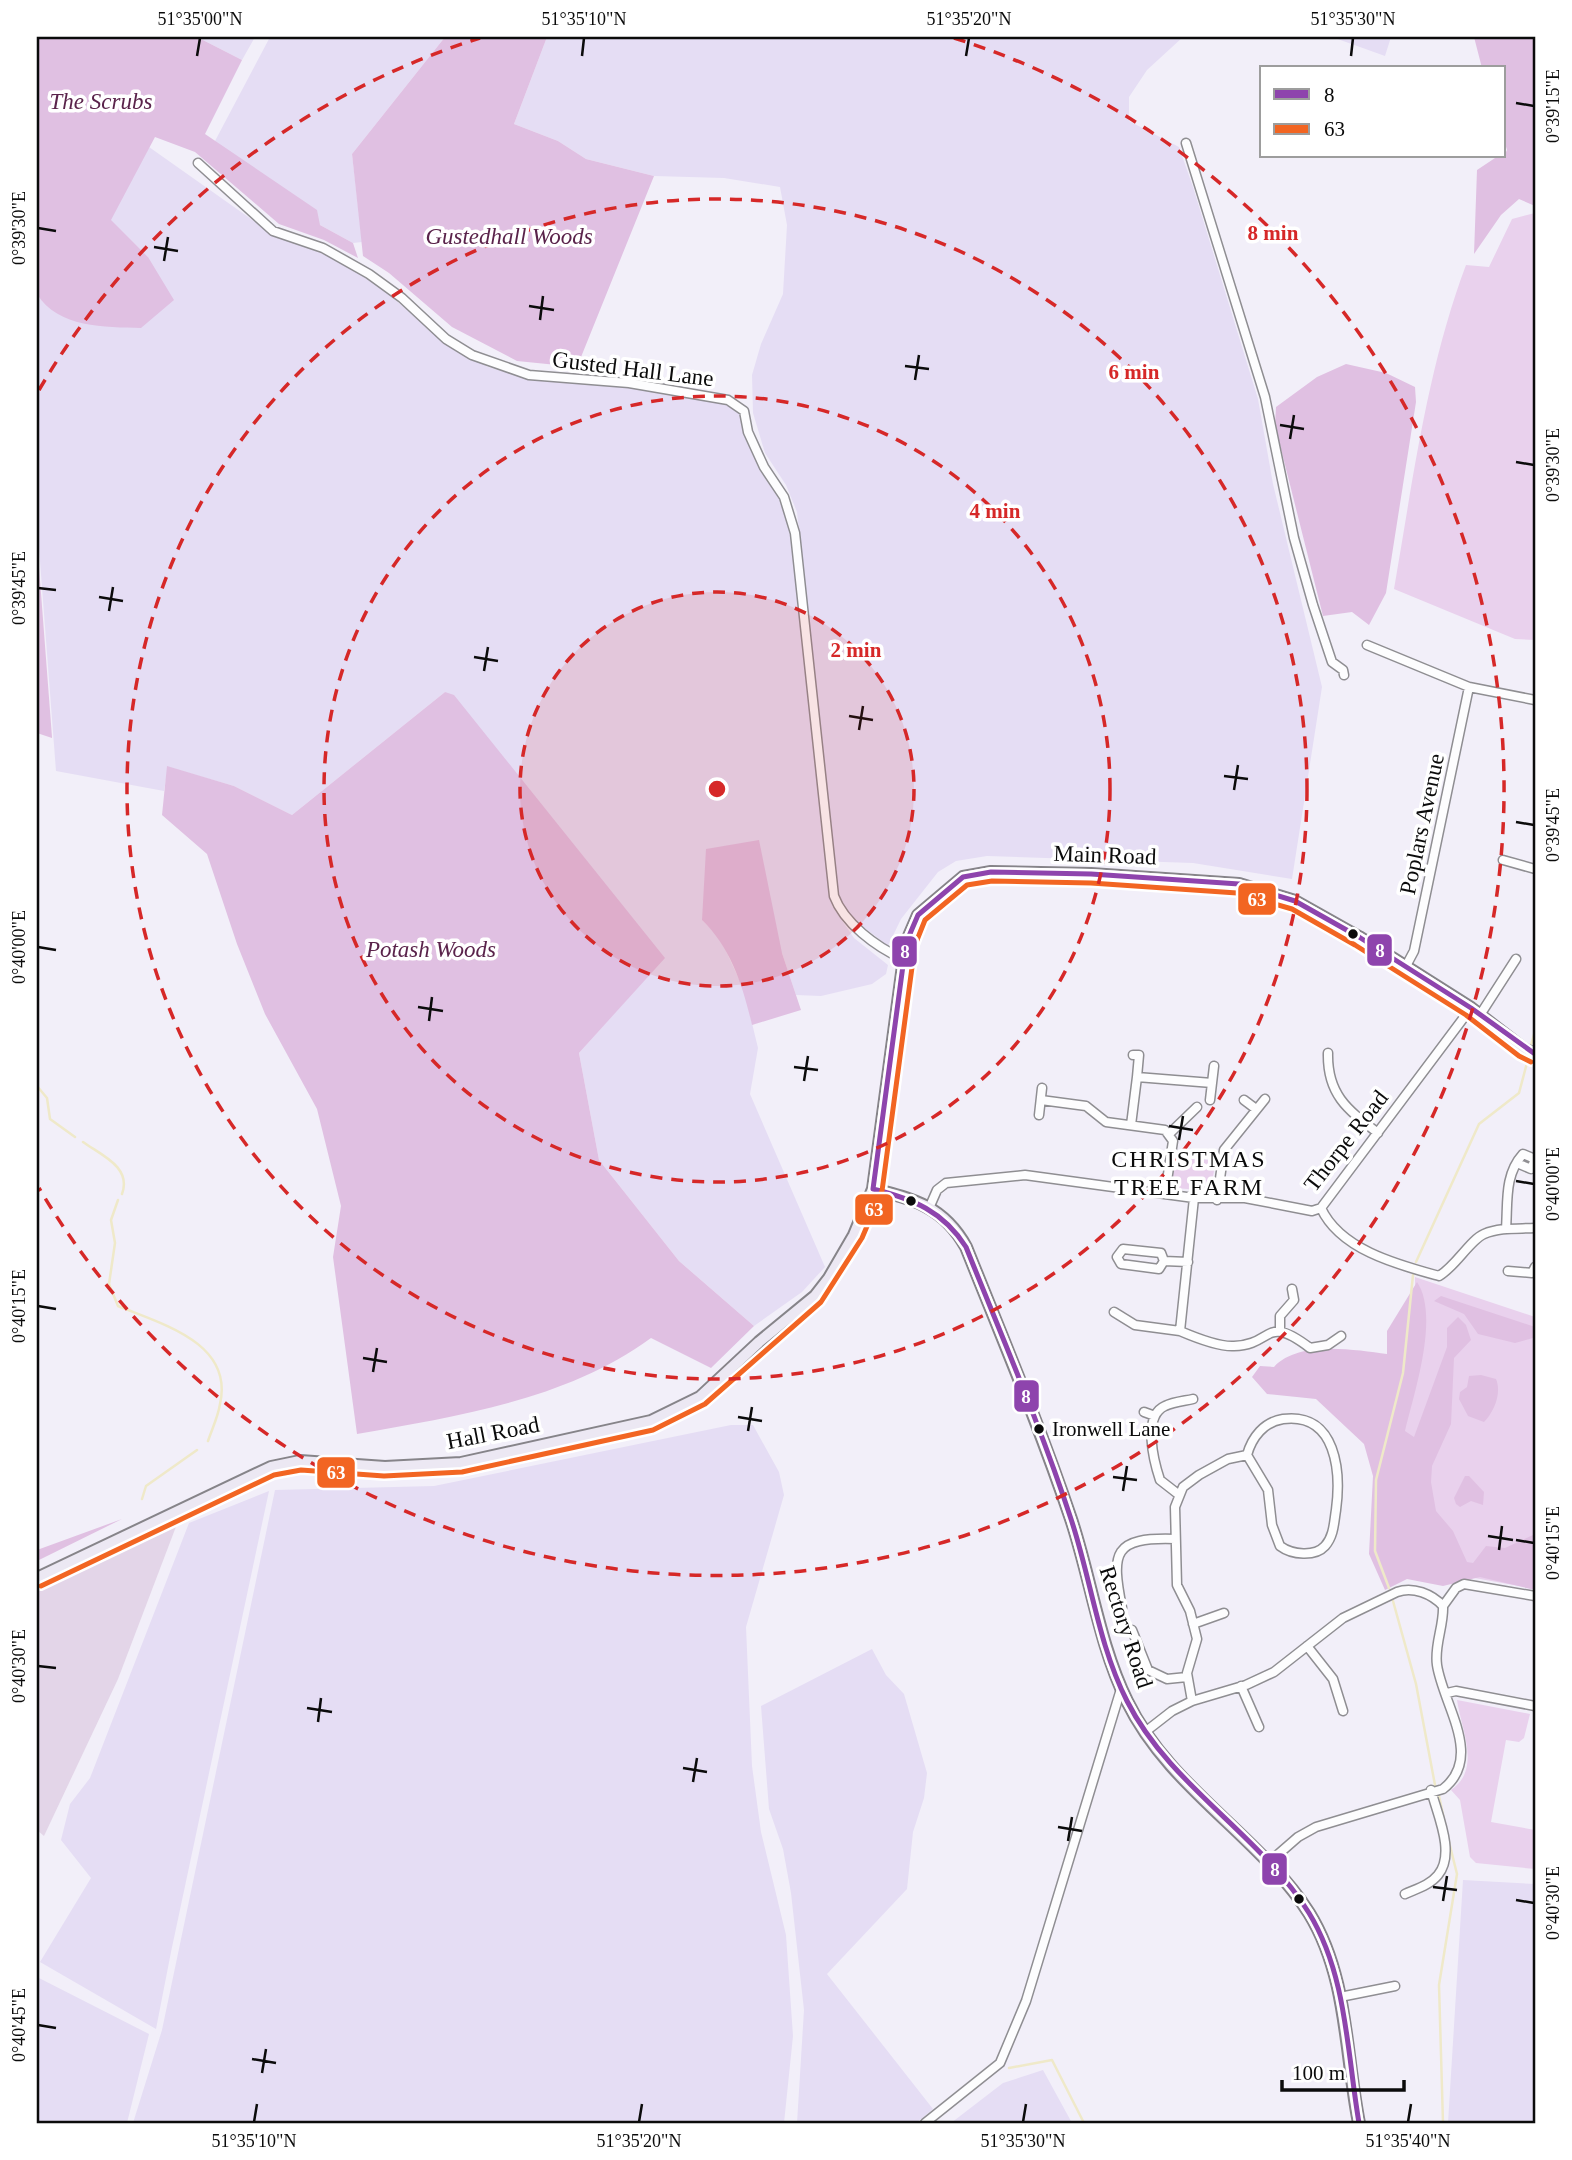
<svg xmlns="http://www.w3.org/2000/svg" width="1572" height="2160" viewBox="0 0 1572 2160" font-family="'Times New Roman',serif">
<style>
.farmland{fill:#e5ddf4}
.green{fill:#e9d1ed}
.forest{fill:#e0c0e2}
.cemetery{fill:#e3d5e8}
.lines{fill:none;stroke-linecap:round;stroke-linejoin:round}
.stream{stroke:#efe9c9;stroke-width:2.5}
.street-casing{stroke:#8f8e92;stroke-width:11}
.secondary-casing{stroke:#868489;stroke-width:14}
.street{stroke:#fdfdfe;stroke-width:8}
.secondary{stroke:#ece8f3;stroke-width:10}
.bus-1-casing{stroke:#fff;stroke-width:10}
.bus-2-casing{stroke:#fff;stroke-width:10}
.bus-1{stroke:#8e44ad;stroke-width:5}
.bus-2{stroke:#f26522;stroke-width:5}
.ticks{fill:none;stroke:#0b0b0b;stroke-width:2.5}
.ring{fill:none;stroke:#d62828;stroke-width:3.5;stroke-dasharray:12 9}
.bus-dot{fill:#0b0b0b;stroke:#fff;stroke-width:2.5}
.labels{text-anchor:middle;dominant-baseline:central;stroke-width:7;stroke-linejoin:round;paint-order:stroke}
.bus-label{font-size:21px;fill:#0b0b0b;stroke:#fff;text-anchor:start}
.park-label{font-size:23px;font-style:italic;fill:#5a234b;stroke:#fff}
.street-label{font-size:23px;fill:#0b0b0b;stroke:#fff}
.neighbourhood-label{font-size:24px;letter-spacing:2px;fill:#0b0b0b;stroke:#fff}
.centre{fill:#d62828;stroke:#fff;stroke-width:3.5}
.ring-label{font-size:21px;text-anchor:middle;font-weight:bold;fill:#d62828;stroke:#fff;stroke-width:7;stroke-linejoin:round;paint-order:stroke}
.line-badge{stroke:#fff;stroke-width:2.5}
.badge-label{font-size:19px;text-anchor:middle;font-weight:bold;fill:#fff}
.neatline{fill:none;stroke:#0b0b0b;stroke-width:2.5}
.ticks-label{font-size:18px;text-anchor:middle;fill:#0b0b0b}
</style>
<rect width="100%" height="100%" fill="#f2eff9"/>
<!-- farmland -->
<path class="farmland" d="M197,37h58l-13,23z
M270,37h175l-93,117 10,88 -9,1 -33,-18 -105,-84z
M547,37h636l-36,33 -18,27v24l50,26 14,40 65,212 15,85 49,203 -30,192 -99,-16 -206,-7 -31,5 -18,11 -37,47 -13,27 -40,-31 -11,-19 -40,-384 -11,-27 -21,-32 -12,-40 -1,-38 9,-31 22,-50 4,-69 -7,-38 -56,-9 -70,-2 -68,-17 -28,-18 -44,-17z
M1332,37h59l-6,19z
M149,147l122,86 72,29 43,30 60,51 42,24 27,8 110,12 97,16 19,10 7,30 13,29 22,33 7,26 42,375 22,32 34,27 -2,9 -14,10 -51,12 -25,-1 -14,-42 -80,-33 18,18 24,52 14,58 -8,46 75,173 -23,25 -48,34 -75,-65 -80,-101 -20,-107 85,-95 -219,-266 -153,123 -58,-29 -66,-19 -4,24 -108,-20 -19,-249v-228l1,3 110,-40 -38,-37z
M731,1425h22l26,47 5,23 -38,132 6,139 9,66 25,103 7,101 -9,87h-651l29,-93 113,-540 159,-4z
M269,1491l-98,461 -15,77 -116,-67 51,-84 -30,-38 9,-36 20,-26 99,-255z
M872,1649l14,26 18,19 23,79 -3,25 -11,34 -6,57 -80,85 106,135 -17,14h-119l7,-113 -13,-117 -8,-44 -14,-40 -8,-103z
M1463,1880l72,4v239h-87z
M37,1977l112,57 -22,89h-90z
M1043,2070l29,53h-121l52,-40z"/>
<!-- green -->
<path class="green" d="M1535,213v427l-20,-1 -121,-50c19,-109 33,-220 72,-324l23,2 23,-48z
M1170,1155l46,6 -6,30 -46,-4z
M1415,1277l120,40v272l-66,-12 -91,-37 37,-224z
M1457,1700l73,14 -6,24 -5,4 -13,-2 -15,82 44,8v39l-59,-6 -6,-6 -10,-57 -9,-10c31,-21 10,-61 6,-90z"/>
<!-- forest -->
<path class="forest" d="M37,37h160l45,23 -37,74 112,76 3,15 33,18 5,15 -34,-18 -45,-16 -84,-72 -40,-15 -44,83 37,37 26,43 -33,28c-36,-1 -83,0 -104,-34z
M445,37h102l-33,87 44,17 28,18 68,17 -77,191 -60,-6 -65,-34 -63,-54 -26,-17 -11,-102z
M1474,37h61v169l-16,-7 -18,16 -27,39 3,-84 21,-14h6l3,-6 -3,-10v-72h-22z
M1346,364l40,9 29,14 1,15 -30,191 -17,32 -17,-13 -29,4 -48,-191 1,-18 41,-30z
M37,541l15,196v1l-15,-5z
M445,692l9,3 211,263 -86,95 20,107 80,101 75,65 -43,42 -60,-30c-85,62 -193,78 -294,96l-24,-177 8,-51 -24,-97 -52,-95 -28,-70 -30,-90 -45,-39 5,-49 67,20 58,29z
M759,840l23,113 19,57 -49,15c-9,-39 -21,-77 -50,-105l4,-71z
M1417,1282c23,34 -3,111 -12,149l9,6 33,-90v-19l11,-11 8,8 5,15 -17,18 -3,66 -19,42 -1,16 5,29 17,20 14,31 6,1 13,-17 19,2 30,-14v56l-55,-13 -37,9 -36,-7 -22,11 -16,-36 4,-78 -9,-32 -48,-45 -49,-5 -15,-17 8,-11 14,1c25,-27 80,-17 113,-13v-23z
M1441,1296l94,31v13l-2,-2 -18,5 -37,-9 -14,-20 -30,-13z
M1481,1375l15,4c6,14 -2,33 -12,43l-16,-6 -9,-17 1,-7 7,-5 2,-11z
M1465,1476h4l15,16 -1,13 -12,-4 -11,6 -4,-3 -2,-6z
M122,1519l-85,42v-11z"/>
<!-- cemetery -->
<path class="cemetery" d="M177,1517v7l-59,155 -74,157 -7,-6v-243z"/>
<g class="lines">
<!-- stream -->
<path class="stream" d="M1531,1045l4,-14
M37,1086l10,12 3,21 25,18
M83,1142c18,13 49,25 39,52
M118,1200l-7,20 4,23 -6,41 9,22c44,18 116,37 102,98 -2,13 -8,25 -12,37
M1416,1262l63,-138 40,-31 9,-34
M142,1499l4,-13 51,-36
M1389,1588l-14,-37 1,-71 27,-107 10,-98
M1393,1601l23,83 19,101
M1439,1796l6,28
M1009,2068l43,-8 32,63
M1443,2123l-4,-138 18,-111 -10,-40"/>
<defs>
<path id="street" d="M1186,143l79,254 29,141 19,67 19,57 11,8 1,5
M198,163l75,68 50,17 46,26 33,24 44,41 26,16 57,20 100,8 99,17 16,11 4,21 16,35 20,30 11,36 39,363c10,27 42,51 69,63
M1367,645l102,42 66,13
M1503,860l32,9
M1406,966l8,-15 55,-264
M1480,1015l36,-56
M1328,1053c-1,42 20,57 50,80
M1133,1055h6l-2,22
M1041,1100l45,6 20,16 59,8 8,11 -8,53
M1210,1100l4,-34
M1244,1100l12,9
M1039,1115l3,-27
M1131,1125l6,-48 75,6
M1169,1134l28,-27
M1194,1198l-14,133c14,6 39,16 54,15 40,-1 30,-33 76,2l18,-3 13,-9
M1217,1200l7,-50 41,-51
M930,1206l7,-16 9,-7 79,-8 169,23h51l67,13 9,-3 150,-200
M1321,1208c19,42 78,57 118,68 17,-10 31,-36 45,-42 16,-7 35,-5 51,-6
M1506,1229c2,-27 -2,-54 17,-75l12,5 -4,10 -14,-6
M1164,1261l-5,8 -38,-5 -4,-7 6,-8 38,4 3,8 24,1
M1508,1271l24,2 3,-6
M1114,1312l21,13 45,6
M1280,1331v-15l14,-16 -2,-11
M1144,1412l11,4
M1178,1494l-18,-14c-6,-18 -18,-64 5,-74 8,-4 19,-5 28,-7
M1443,1606l13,-18 8,-4 71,12
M1122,1608c-11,-56 -9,-71 53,-69
M1193,1624l31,-11
M1132,1630l16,40 19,9 20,-2
M1307,1646l26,33 10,32
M1241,1686l18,41
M1447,1693l9,-2 79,15
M1192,1701l-5,-28 10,-34 -7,-28 -13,-26 -2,-78 8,-20 16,-12 29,-16 19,-4c5,-18 17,-33 36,-36 54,-7 58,54 53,91 -2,12 -2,26 -11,36 -10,11 -33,9 -45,0l-8,-21 -4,-35 -21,-35
M1145,1732l27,-21 20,-10 54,-16 28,-13 69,-54 54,-26c16,-6 35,2 46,14 1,20 -9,39 -6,59 6,40 47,92 6,124l-127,38 -18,10 -31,27
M1405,1894c11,-5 25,-9 33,-19 18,-22 -1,-61 -7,-85
M1340,1997l55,-11
M925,2123l75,-60 26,-62 95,-312"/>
<path id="secondary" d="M873,1189c41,10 71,18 93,58 36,90 74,180 105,272 20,60 28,125 56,182 42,87 132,134 182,212 39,63 36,140 50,210
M37,1578l234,-111 29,-6 85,6 76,-4 190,-42 49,-24 59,-55 56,-46 14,-18 25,-43 19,-46 33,-246 12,-28 45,-38 28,-5 100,2 148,10 56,17 64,36 112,71 53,41 11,5"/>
</defs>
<!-- street casing -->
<use href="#street" class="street-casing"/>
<!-- secondary casing -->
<use href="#secondary" class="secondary-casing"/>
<!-- street -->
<use href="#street" class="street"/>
<!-- secondary -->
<use href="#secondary" class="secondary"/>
<defs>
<path id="bus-1" d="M873,1189c40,10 70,22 93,58 36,90 75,180 105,272 20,60 27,125 56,182 43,85 132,132 182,212 38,62 38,140 50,210
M873,1189l33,-246 12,-28 45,-38 28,-5 100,2 148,10 56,17 64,36 112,71 64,46"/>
<path id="bus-2" d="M41,1586l233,-111 27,-5 83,6 78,-4 191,-42 52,-26 116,-102 41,-64 20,-47 33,-246 10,-25 42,-35 25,-4 99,2 146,10 55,16 63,36 111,70 53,41 12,6"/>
</defs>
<!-- bus-1 casing -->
<use href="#bus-1" class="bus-1-casing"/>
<!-- bus-2 casing -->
<use href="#bus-2" class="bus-2-casing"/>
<!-- bus-1 -->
<use href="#bus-1" class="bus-1"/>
<!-- bus-2 -->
<use href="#bus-2" class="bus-2"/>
</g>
<!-- ticks -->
<path class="ticks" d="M197,56l3,-18M582,56l2,-18M966,56l3,-18M1351,56l2,-18M1516,103l18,3M38,228l18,3M154,247l24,4M164,261l4,-24M529,306l25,4M540,320l3,-24M905,366l24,3M915,380l4,-25M1280,425l24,4M1290,439l4,-24M1516,462l18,3M38,588l18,2M99,597l24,4M109,611l4,-24M474,657l24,4M484,671l4,-24M849,716l24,4M859,730l4,-24M1224,776l24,3M1234,790l4,-25M1516,822l18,3M38,947l18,3M418,1007l25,4M429,1021l3,-24M794,1067l24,3M804,1081l4,-25M1169,1126l24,4M1179,1140l4,-24M1516,1181l18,3M38,1306l18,3M363,1358l24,4M373,1372l4,-24M738,1417l24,4M748,1431l4,-24M1113,1477l24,3M1123,1491l4,-25M1488,1536l25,4M1516,1540l18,3M1499,1550l3,-24M38,1666l18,2M307,1708l25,4M318,1722l3,-24M683,1768l24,4M693,1782l4,-24M1058,1827l24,4M1068,1841l4,-24M1433,1887l24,3M1516,1900l18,3M1443,1901l4,-25M38,2025l18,3M252,2059l24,4M262,2073l4,-24M254,2122l3,-18M639,2122l3,-18M1023,2122l3,-18M1408,2122l3,-18"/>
<!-- distance rings -->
<circle cx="717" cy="789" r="197" fill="#d62828" fill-opacity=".12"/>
<g class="ring">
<circle cx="717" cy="789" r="197"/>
<circle cx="717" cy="789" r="393"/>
<circle cx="717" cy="789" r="590"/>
<path d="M39 390A787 787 0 0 1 480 38M954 38A787 787 0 1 1 39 1188"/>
</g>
<!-- markers -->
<g class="bus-dot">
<circle cx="1353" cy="934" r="6"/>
<circle cx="911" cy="1201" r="6"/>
<circle cx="1039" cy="1429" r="6"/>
<circle cx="1299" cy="1899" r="6"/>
</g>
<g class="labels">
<!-- bus labels -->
<g class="bus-label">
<text x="1052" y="1429">Ironwell Lane</text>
</g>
<!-- park labels -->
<g class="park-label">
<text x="101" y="101">The Scrubs</text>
<text x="509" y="236">Gustedhall Woods</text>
<text x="431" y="949">Potash Woods</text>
</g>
<!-- street labels -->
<g class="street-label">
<text transform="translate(633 369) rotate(7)">Gusted Hall Lane</text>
<text transform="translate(1422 824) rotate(-78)">Poplars Avenue</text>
<text transform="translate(1105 855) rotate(2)">Main Road</text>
<text transform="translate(1346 1141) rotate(-52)">Thorpe Road</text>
<text transform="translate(493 1433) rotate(-11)">Hall Road</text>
<text transform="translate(1126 1627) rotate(72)">Rectory Road</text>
</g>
<!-- neighbourhood labels -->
<g class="neighbourhood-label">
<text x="1189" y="1159">CHRISTMAS<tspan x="1189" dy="28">TREE FARM</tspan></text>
</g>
</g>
<circle cx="717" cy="789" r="10" class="centre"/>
<g class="ring-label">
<text x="1273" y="240">8 min</text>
<text x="1134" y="379">6 min</text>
<text x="995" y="518">4 min</text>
<text x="856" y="657">2 min</text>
</g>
<g class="line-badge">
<rect x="1237" y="882" width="40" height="34" rx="7" fill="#f26522"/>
<rect x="1366" y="933" width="27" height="34" rx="7" fill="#8e44ad"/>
<rect x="891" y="935" width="27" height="33" rx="7" fill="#8e44ad"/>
<rect x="854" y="1193" width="40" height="33" rx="7" fill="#f26522"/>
<rect x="1013" y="1379" width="27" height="34" rx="7" fill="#8e44ad"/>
<rect x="316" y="1456" width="40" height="33" rx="7" fill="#f26522"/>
<rect x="1261" y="1852" width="27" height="34" rx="7" fill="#8e44ad"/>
</g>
<g class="badge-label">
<text x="1257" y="906">63</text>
<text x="1380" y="957">8</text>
<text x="905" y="958">8</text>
<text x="874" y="1216">63</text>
<text x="1026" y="1403">8</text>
<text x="336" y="1479">63</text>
<text x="1275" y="1876">8</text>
</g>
<!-- border -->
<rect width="1572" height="2160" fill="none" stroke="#ffffff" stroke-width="77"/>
<!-- legend -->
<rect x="1260" y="66" width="245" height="91" fill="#ffffff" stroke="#9d9d9d" stroke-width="2"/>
<rect x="1274" y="89" width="35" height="10" fill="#8e44ad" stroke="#9d9d9d" stroke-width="2"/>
<text x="1324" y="102" font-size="21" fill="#0b0b0b">8</text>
<rect x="1274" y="124" width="35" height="10" fill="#f26522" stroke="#9d9d9d" stroke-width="2"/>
<text x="1324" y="136" font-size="21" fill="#0b0b0b">63</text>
<!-- scale -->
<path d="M1282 2080v10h122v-10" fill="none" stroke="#0b0b0b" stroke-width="3.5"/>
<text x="1292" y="2080" font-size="21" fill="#0b0b0b" stroke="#ffffff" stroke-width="5" paint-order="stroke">100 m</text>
<rect x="38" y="38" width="1496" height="2084" class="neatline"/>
<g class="ticks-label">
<text x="200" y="25">51°35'00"N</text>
<text x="584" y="25">51°35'10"N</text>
<text x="969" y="25">51°35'20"N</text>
<text x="1353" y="25">51°35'30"N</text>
<text transform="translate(1553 106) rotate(-90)" y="6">0°39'15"E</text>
<text transform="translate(19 228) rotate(-90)" y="6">0°39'30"E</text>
<text transform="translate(1553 465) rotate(-90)" y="6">0°39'30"E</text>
<text transform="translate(19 588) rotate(-90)" y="6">0°39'45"E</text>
<text transform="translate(1553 825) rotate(-90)" y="6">0°39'45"E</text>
<text transform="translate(19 947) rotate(-90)" y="6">0°40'00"E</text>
<text transform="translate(1553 1184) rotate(-90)" y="6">0°40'00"E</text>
<text transform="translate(19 1306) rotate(-90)" y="6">0°40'15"E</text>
<text transform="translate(1553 1543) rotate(-90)" y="6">0°40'15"E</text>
<text transform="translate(19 1666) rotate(-90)" y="6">0°40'30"E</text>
<text transform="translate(1553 1903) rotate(-90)" y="6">0°40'30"E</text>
<text transform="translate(19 2025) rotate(-90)" y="6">0°40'45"E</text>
<text x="254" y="2147">51°35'10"N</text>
<text x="639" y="2147">51°35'20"N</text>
<text x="1023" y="2147">51°35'30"N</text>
<text x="1408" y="2147">51°35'40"N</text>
</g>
</svg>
